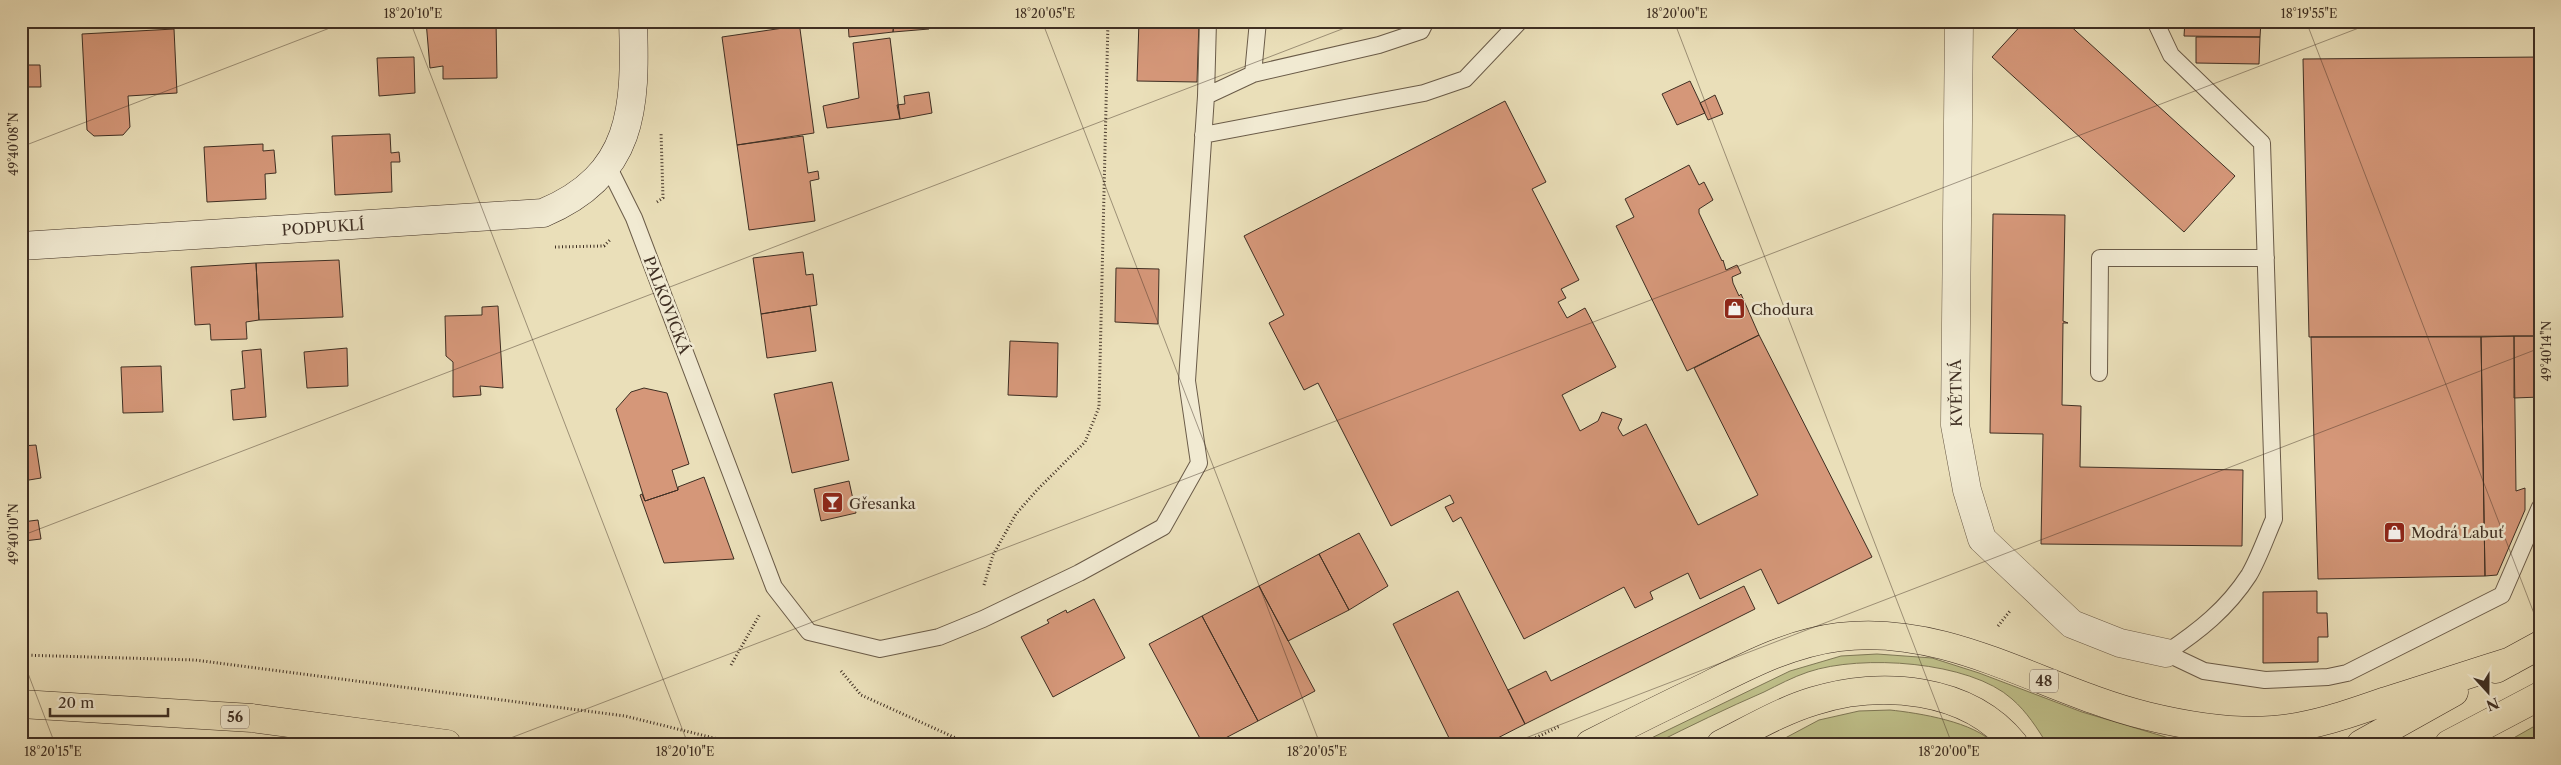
<svg xmlns="http://www.w3.org/2000/svg" width="2561" height="765" viewBox="0 0 2561 765" font-family="'Libre Caslon Text',serif">
<style>
.green{fill:#bfc08a;stroke:#7f7856}
.building{fill:#d59779;stroke:#3f2f23}
.lines{fill:none;stroke-linecap:round;stroke-linejoin:round}
.lane-casing{stroke:#6a5b48;stroke-width:18}
.street-casing{stroke:#6a5b48;stroke-width:29}
.secondary-casing{stroke:#3f2f23;stroke-width:29}
.primary-casing{stroke:#3f2f23;stroke-width:29}
.path{stroke:#3f2f23;stroke-width:3;stroke-dasharray:1 2.5;stroke-linecap:butt}
.lane{stroke:#f1ead2;stroke-width:16}
.street{stroke:#f1ead2;stroke-width:28}
.secondary{stroke:#f1ead2;stroke-width:28}
.primary{stroke:#eadfb9;stroke-width:28}
.ticks{fill:none;stroke:#3f2f23;stroke-width:1;stroke-opacity:0.45}
.labels{text-anchor:middle;dominant-baseline:central;stroke-width:5;stroke-linejoin:round;paint-order:stroke}
.shield{fill:#f1ead2;stroke:#746758;stroke-width:1}
.shield-label{font-size:14px;font-weight:bold;fill:#3f2f23}
.street-label{font-size:15px;fill:#3f2f23;stroke:#f1ead2}
.poi-label{font-size:15px;fill:#3f2f23;stroke:#f1ead2;text-anchor:start}
.neatline{fill:none;stroke:#3f2f23;stroke-width:2}
.ticks-label{font-size:12px;text-anchor:middle;fill:#3f2f23}
</style>
<rect width="100%" height="100%" fill="#eadfb9"/>
<filter id="stains"><feTurbulence type="fractalNoise" baseFrequency=".004" numOctaves="4"/><feColorMatrix values="0 0 0 0 .2 0 0 0 0 .09 0 0 0 0 .02 0 0 0 .5 -.17"/></filter>
<radialGradient id="worn" r=".72"><stop offset=".6" stop-color="#630" stop-opacity="0"/><stop offset="1" stop-color="#630" stop-opacity=".3"/></radialGradient>
<!-- green -->
<path class="green" d="M1877,654l55,4 47,15 103,39 107,32h-142c-10,-16 -20,-32 -35,-45 -42,-38 -151,-45 -204,-27 -15,5 -30,13 -44,20 -37,16 -74,34 -110,52h-15l151,-73 51,-15z
M1890,710c29,3 85,12 104,34h-220l45,-24 40,-9z
M2540,723v21h-37z"/>
<!-- building -->
<path class="building" d="M426,21h70l1,57 -54,1v-13l-13,2z
M848,21h46l-1,11 -44,5z
M894,21h35v8l-36,3z
M1139,21h60l-2,61 -60,-1z
M2025,21h40l170,155 -51,56 -192,-175z
M2185,21h76l-1,16 -76,-1z
M797,26l3,3 14,104 -77,12 -15,-108z
M174,29l3,64 -49,3 2,31 -7,8 -29,1 -7,-6 -5,-96z
M2196,37h64l-1,27 -63,-1z
M890,38l10,81 -73,9 -4,-22 36,-8 -6,-55z
M414,57l1,36 -36,3 -2,-38z
M2540,57v279l-231,1 -6,-278z
M21,65h19l1,22h-20z
M1690,81l15,32 -28,12 -15,-31z
M929,92l3,21 -32,6 -3,-14 8,-1 -1,-8z
M1715,95l8,19 -15,6 -8,-17z
M1505,101l41,81 -14,7 47,91 -18,9 5,9 -8,4 9,16 18,-10 31,59 -54,28 18,36 18,-10 4,-9 20,7 -4,9 5,8 23,-12 52,101 60,-30 -64,-127 65,-33 113,222 -94,47 -17,-35 -61,30 -12,-26 -38,19 3,7 -18,9 -11,-21 -100,52 -63,-122 -8,5 -8,-15 9,-4 -4,-8 -59,31 -73,-143 -14,7 -35,-67 15,-8 -40,-79z
M390,134l1,19 8,-1 1,10h-9l1,30 -57,3 -3,-59z
M803,136l5,37 10,-2 1,8 -9,2 5,40 -66,9 -12,-85z
M263,144v7l11,-1 2,23 -11,1 1,25 -59,3 -3,-55z
M1689,165l10,20 5,-3 9,18 -14,9v4l23,48 1,-1 3,10 11,-5 4,8 -9,4 1,6 6,13 2,-2 18,41 -72,36 -71,-145 18,-9 -9,-18z
M1993,214l72,1 -2,106 5,2h-5l-1,82 19,1 -1,61 163,3 -1,76 -201,-2 2,-110 -53,-1z
M803,252l3,23 7,-1 4,31 -56,9 -8,-56z
M339,260l4,57 -84,3 -3,-57z
M256,263l3,57 -13,2 1,17 -36,1 -1,-16 -15,1 -4,-58z
M1116,268l43,1 -1,55 -43,-2z
M498,306l5,82 -23,-2 1,9 -28,2v-35l-7,-6 -1,-40 37,-1v-8z
M810,306l6,45 -49,7 -6,-44z
M2514,336h26v61l-26,1z
M2514,336l2,155 9,-3v22l-28,65 -12,1 -4,-239z
M2311,337h170l4,239 -167,3z
M1010,341l48,2 -1,54 -49,-2z
M347,348l1,38 -41,2 -3,-36z
M261,349l5,68 -33,3 -2,-30 14,-2 -3,-37z
M161,366l2,46 -40,1 -2,-46z
M832,382l17,78 -57,13 -18,-79z
M644,388l23,5 22,71 -17,6 6,20 -33,11 -29,-92 15,-17z
M36,445l5,33 -18,3 1,11h-3v-46z
M704,477l30,82 -70,4 -24,-68 2,-1 3,7 33,-11v-3z
M849,481l7,32 -35,8 -7,-32z
M21,519l1,3 16,-2 3,19 -17,2 4,24 -7,1z
M1359,533l29,53 -39,24 -30,-56z
M1319,554l30,56 -61,31 -29,-55z
M1259,586l56,105 -57,30 -56,-105z
M1744,586l11,23 -230,115 -17,-34 38,-19 5,10z
M1458,591l67,133 -39,20h-34l-59,-120z
M2317,591v22h10l1,24h-10v25l-55,1v-71z
M1094,599l31,59 -72,39 -32,-60 28,-14 -2,-3 19,-10 1,3z
M1202,616l56,105 -44,23h-11l-54,-100z"/>
<g class="lines">
<defs>
<path id="lane" d="M1258,21l-5,53 126,-29 42,-14 5,-10
M2155,21l16,34 91,88 12,376c-8,18 -15,39 -25,56 -22,34 -50,56 -83,78
M1206,96l47,-22
M1203,135l221,-42 41,-14 55,-58
M607,164l27,54 140,369 35,45 71,17 59,-12 44,-18 96,-46 84,-46 36,-64 -12,-82 19,-285 2,-75
M2099,373l1,-115h166
M2166,653l38,18 61,9 63,-3 19,-4 155,-78 38,-88"/>
<path id="street" d="M1959,21l-4,404 12,65 15,49 90,85 48,19 46,10"/>
<path id="secondary" d="M21,246l522,-33c91,-38 93,-105 90,-192"/>
<path id="primary" d="M2496,669l44,-24
M21,704l231,14 195,26
M1590,744c37,-19 75,-38 113,-56 44,-22 87,-45 136,-51 110,-14 205,54 308,79 41,10 85,17 126,14 39,-3 76,-16 113,-29 42,-13 83,-27 125,-40
M1721,744c30,-15 60,-33 93,-43 66,-21 154,-14 200,43
M2361,744l93,-52
M2449,744l91,-48"/>
</defs>
<!-- lane casing -->
<use href="#lane" class="lane-casing"/>
<!-- street casing -->
<use href="#street" class="street-casing"/>
<!-- secondary casing -->
<use href="#secondary" class="secondary-casing"/>
<!-- primary casing -->
<use href="#primary" class="primary-casing"/>
<!-- path -->
<path class="path" d="M657,202l6,-4 -2,-66
M555,247l49,-1 7,-7
M984,585l9,-30 23,-41 21,-24 48,-48 14,-35 9,-386
M1998,626l12,-15
M21,655l174,5 430,56 113,28
M731,665l29,-51
M841,671l20,24 108,49
M1523,744l37,-18"/>
<!-- lane -->
<use href="#lane" class="lane"/>
<!-- street -->
<use href="#street" class="street"/>
<!-- secondary -->
<use href="#secondary" class="secondary"/>
<!-- primary -->
<use href="#primary" class="primary"/>
</g>
<!-- ticks -->
<path class="ticks" d="M410,21l278,723M1042,21l278,723M1674,21l278,723M2306,21l234,608M21,147l327,-126M21,536l1342,-515M21,655l34,89M495,744l1882,-723M1510,744l1030,-396M2525,744l15,-6"/>
<!-- icons -->
<defs>
<symbol id="shop-square" viewBox="-11 -11 22 22"><rect x="-9" y="-9" width="18" height="18" rx="4" fill="#8f2418" stroke="#f1ead2"/><path d="M-5-2.5h2.3a2.7 3.5 0 0 1 5.4 0H5L5.5 6h-11ZM-1.5-2.5h3a1.5 2.3 0 0 0-3 0Z" fill="#fff"/></symbol>
<symbol id="bar-square" viewBox="-11 -11 22 22"><rect x="-9" y="-9" width="18" height="18" rx="4" fill="#8f2418" stroke="#f1ead2"/><path d="M-6-5H6L.8 .8V4.5H3.5V6h-7V4.5H-.8V.8Z" fill="#fff"/></symbol>
</defs>
<g fill-rule="evenodd">
<use href="#shop-square" x="1722" y="296" width="25" height="25"/>
<use href="#bar-square" x="820" y="490" width="25" height="25"/>
<use href="#shop-square" x="2382" y="520" width="25" height="25"/>
</g>
<g class="labels">
<!-- shield labels -->
<g class="shield">
<rect x="2030" y="669.5" width="28" height="23" rx="4"/>
<rect x="221" y="705.5" width="28" height="23" rx="4"/>
</g>
<g class="shield-label">
<text x="2044" y="681">48</text>
<text x="235" y="717">56</text>
</g>
<!-- street labels -->
<g class="street-label">
<text transform="translate(323 227) rotate(-4)">PODPUKLÍ</text>
<text transform="translate(667 305) rotate(69)">PALKOVICKÁ</text>
<text transform="translate(1956 393) rotate(-91)">KVĚTNÁ</text>
</g>
<!-- poi labels -->
<g class="poi-label">
<text x="1751" y="309">Chodura</text>
<text x="849" y="503">Gřesanka</text>
<text x="2411" y="532">Modrá Labuť</text>
</g>
</g>
<!-- margin -->
<rect width="2561" height="765" fill="none" stroke="#eadfb9" stroke-width="55"/>
<!-- north arrow -->
<g transform="translate(2488 692) rotate(159)" stroke="#f1ead2" stroke-width="4" paint-order="stroke">
<path d="M0-4L9 19L0 12L-9 19Z" fill="#3f2f23"/>
<text y="-8" font-size="14" font-weight="bold" text-anchor="middle" fill="#3f2f23">N</text>
</g>
<!-- scale -->
<path d="M50 708v8h118v-8" fill="none" stroke="#3f2f23" stroke-width="2.5"/>
<text x="58" y="708" font-size="15" fill="#3f2f23" stroke="#f1ead2" stroke-width="4" paint-order="stroke">20 m</text>
<rect x="28" y="28" width="2506" height="710" class="neatline"/>
<g class="ticks-label">
<text x="413" y="18">18°20'10"E</text>
<text x="1045" y="18">18°20'05"E</text>
<text x="1677" y="18">18°20'00"E</text>
<text x="2309" y="18">18°19'55"E</text>
<text transform="translate(14 144) rotate(-90)" y="4">49°40'08"N</text>
<text transform="translate(2547 351) rotate(-90)" y="4">49°40'14"N</text>
<text transform="translate(14 534) rotate(-90)" y="4">49°40'10"N</text>
<text x="53" y="756">18°20'15"E</text>
<text x="685" y="756">18°20'10"E</text>
<text x="1317" y="756">18°20'05"E</text>
<text x="1949" y="756">18°20'00"E</text>
</g>
<rect width="100%" height="100%" filter="url(#stains)"/>
<rect width="100%" height="100%" fill="url(#worn)"/>
</svg>
